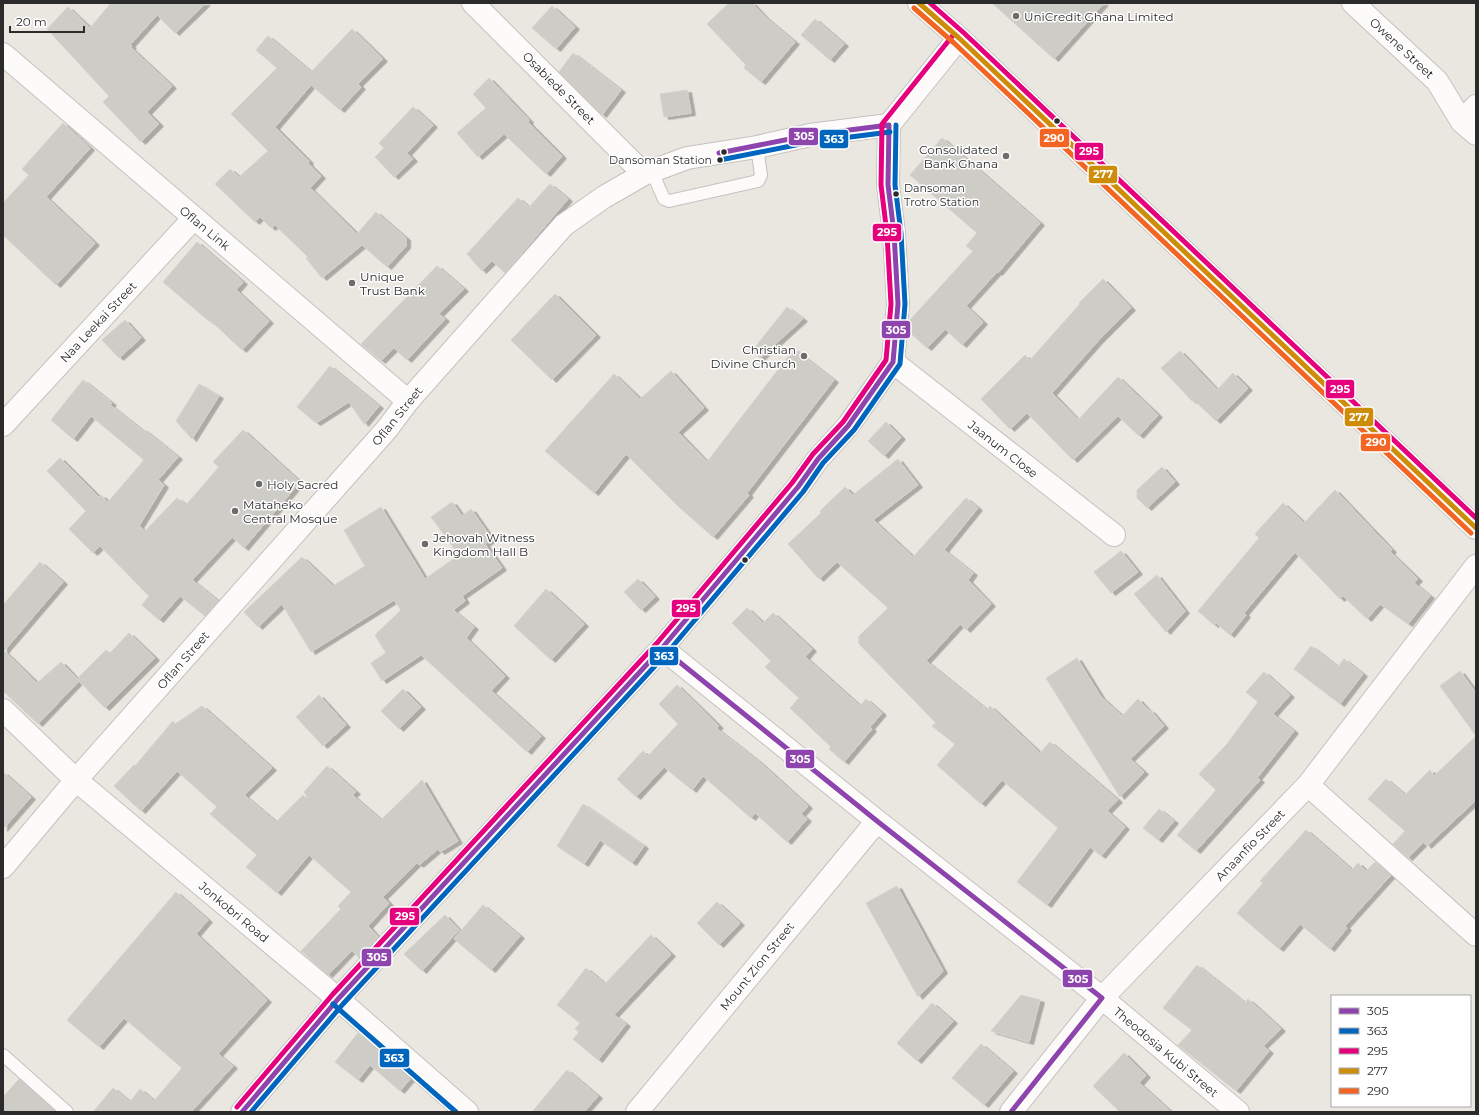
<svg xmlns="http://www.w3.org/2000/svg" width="1479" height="1115" viewBox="0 0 1479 1115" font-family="Montserrat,sans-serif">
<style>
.building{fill:#ceccc7;stroke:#d4d2cd;filter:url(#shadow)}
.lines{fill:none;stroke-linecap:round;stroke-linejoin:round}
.service-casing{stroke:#c3c2c1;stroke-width:14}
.minor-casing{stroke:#c3c2c1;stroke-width:24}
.secondary-casing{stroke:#c3c2c1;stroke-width:24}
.service{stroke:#fcfbfa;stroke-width:12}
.minor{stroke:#fcfbfa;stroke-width:22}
.secondary{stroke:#fcfbfa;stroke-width:22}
.bus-1-casing{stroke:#fff;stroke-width:8}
.bus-2-casing{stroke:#fff;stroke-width:8}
.bus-3-casing{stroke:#fff;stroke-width:8}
.bus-4-casing{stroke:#fff;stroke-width:8}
.bus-5-casing{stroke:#fff;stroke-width:8}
.bus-1{stroke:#8e44ad;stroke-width:5}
.bus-2{stroke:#0065bd;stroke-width:5}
.bus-3{stroke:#e5007d;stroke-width:5}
.bus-4{stroke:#ce8d09;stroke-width:5}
.bus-5{stroke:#f26522;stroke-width:5}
.poi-dot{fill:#6e6c6a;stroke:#fff;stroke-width:1.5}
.bus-dot{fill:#2b2b2b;stroke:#fff;stroke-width:1.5}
.labels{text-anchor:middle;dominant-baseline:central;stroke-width:3;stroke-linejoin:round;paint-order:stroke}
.bus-label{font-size:11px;fill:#2b2b2b;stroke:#fff;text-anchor:end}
.poi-label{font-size:12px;fill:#2b2b2b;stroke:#fff;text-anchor:start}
.street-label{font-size:12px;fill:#2b2b2b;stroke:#fff}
.line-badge{stroke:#fff;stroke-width:1.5}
.badge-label{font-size:11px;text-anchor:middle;font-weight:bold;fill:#fff}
</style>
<defs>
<filter id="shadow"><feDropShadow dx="4.5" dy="2.5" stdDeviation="0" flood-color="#0004"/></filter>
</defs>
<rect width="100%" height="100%" fill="#eae6e0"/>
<!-- building -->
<path class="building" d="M111,3h95l-31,30 -18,-18 -27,30 2,1 -2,1 42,39 -25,26 12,12 -18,18 -38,-40 6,-6 -62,-67 21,-22 22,21z
M729,3h23l13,14 30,25 -34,40 -17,-14 2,-3 -39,-41z
M992,3h112l-50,56z
M552,6l23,21 -19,22 -24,-21z
M815,19l29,25 -14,16 -29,-25z
M352,29l31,30 -25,25 3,3 -21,23 -29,-25 -36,42 34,34 -1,2 13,13 -11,12 47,46 19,-22 30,26v8l-19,21 -25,-22 -40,33 -16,-20 2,-1 -33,-32 -4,3 -11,-11 -5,5 -40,-38 15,-15 9,8 29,-26 -37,-37 46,-46 -21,-18 12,-14 43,36z
M573,53l48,37 -19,25 -43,-43z
M489,78l40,42 -1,2 34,34 -16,18 -42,-40 -26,23 -21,-24 29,-25 -13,-14z
M687,90l4,23 -27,4 -4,-23z
M413,107l20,18 -26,28 6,6 -19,18 -19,-20 9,-9 -5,-5z
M63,123l27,25 -44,49 49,46 -39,42 -53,-50v-32l26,-28 -7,-6z
M942,138l98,85 -42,50 -1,-1 -31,34 17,16 -21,23 -17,-16 -18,19 -19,-17 1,-10 64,-70 -7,-5 11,-13 -67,-58z
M550,184l18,15 -63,74 -13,-12 -10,10 -15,-17 51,-56 11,9z
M197,242l46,40 -7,8 33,31 -27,29 -31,-29 -1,1 -47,-40z
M437,266l27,23 -25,25 6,5 -38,41 -13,-12 -13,13 -20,-17z
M1103,279l28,29 -33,33 -46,52 26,27 40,-43 40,38 -19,21 -21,-20 -45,44 -46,-47 -17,16 -29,-30 44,-44 5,5 50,-56 -1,-1z
M555,294l41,41 -44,45 -41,-40z
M787,307l16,12 -43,39 -8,-7z
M125,320l16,18 -22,20 -17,-18z
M794,349l40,31 -87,113 2,2 -36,42 -34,-30 -53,-53 -32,39 -49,-42 69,-77 26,25 31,-28 33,37 -26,24 29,30z
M1180,351l37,39 16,-17 15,15 -32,33 -22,-21 -2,1 -31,-33z
M330,366l49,40 -15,18 -15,-22 -33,21 -19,-16z
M83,380l29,23 -2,2 32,25 1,-1 35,28 -20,23 6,5 -25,41 6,5 32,-33 9,7 33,-38 -6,-5 30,-32 57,52 -56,66 -12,-11 -40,43 26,21 -13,15 -25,-20 -21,24 -17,-15 7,-9 -49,-50 -7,7 -24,-24 17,-18 -39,-40 13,-13 39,39 2,-2 7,7 36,-42 -53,-44 -18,23 -22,-19z
M199,384l20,12 -27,43 -16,-18z
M886,422l15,15 -17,19 -16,-15z
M898,459l20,26 -45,35 40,37 53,-59 12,10 -34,42 29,23 -5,7 23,24 -25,26 -6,-6 -34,37 61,49 3,-4 50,47 10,-11 68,58 -11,11 18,16 -24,29 -11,-9 -43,58 -30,-23 41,-54 -56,-48 -21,24 -44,-39 18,-21 -23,-18 4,-3 -77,-79v-8l29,-28 -51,-46 -18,17 -31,-35 33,-31 -1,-2 25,-24 8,8z
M1162,467l13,15 -28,26 -10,-10v-8z
M1335,490l57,60 -2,2 28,27 -4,4 16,13 -22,28 -28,-20 -13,15 -24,-23 -3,3 -45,-47 -51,61 2,2 -16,20 -14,-12 -2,2 -16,-14 61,-73 -4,-4 28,-31 21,20z
M452,502l10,14 9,-7 21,30 -7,5 17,24 -40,28 3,5 -12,9 21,17 -8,11 39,38 -14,15 50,45 -14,16 -106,-97 -39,26 -11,-18 15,-10 -11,-18 26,-25 -7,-10 -83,52 -29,-48 -24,23 -14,-15 58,-55 31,29 32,-20 -21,-36 37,-23 44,72 34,-24 -28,-38z
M1121,551l17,21 -27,21 -17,-21z
M40,562l23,20 -59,69 33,32 24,-21 18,19 -41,43 -35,-33v-86z
M1157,575l28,36 -19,21 -32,-38z
M638,579l17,18 -14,13 -17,-18z
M546,589l38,35 -33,36 -37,-34z
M747,608l16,15 10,-10 39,36 -7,8 55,49 6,-7 16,14 -12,14 2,2 -28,33 -15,-13 2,-2 -41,-39 9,-10 -34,-31 6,-6 -39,-38z
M129,633l26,25 -50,50 -28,-29 29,-29 4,3z
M1311,646l27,21 6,-8 19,15 -23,30 -46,-35z
M1077,658l24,39 21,19 16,-17 11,12 1,-1 14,16 -34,33 14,13 -24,25 -74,-119z
M1460,671l16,22v107l-49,46 -3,-4 -16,16 -15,-14 12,-13 -37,-32 18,-20 19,16 25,-25 4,6 42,-40 -36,-50z
M1264,672l26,23 -17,19 21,17 -37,47 3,2 -64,71 -19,-16 39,-45 -17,-16 28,-30 31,-42 -12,-10z
M677,685l42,41 -3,2 41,32 51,46 -7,8 6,5 -20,23 -32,-29 -4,5 -48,-42 -11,14 -28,-23 -28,30 -19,-18 26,-28 5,5 30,-32 -19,-20z
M403,689l18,18 -22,22 -18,-18z
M319,695l27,30 -23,21 -27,-29z
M202,706l70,62 -28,27 32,27 27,-27 3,3 1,-1 -3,-5 23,-26 29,26 -4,3 29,25 41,-40 36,61 -18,11 -2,-3 -19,16 -2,-2 -34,34 6,6 -21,23 10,11 -19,21 -7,-8 -24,25 -27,-24 40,-42 -3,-3 13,-14 -42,-37 -32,38 -31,-26 11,-12 -47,-41 7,-7 -40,-36 -36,40 -27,-25 20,-21 1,1 38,-45 2,3z
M3,772l28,25 -28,32z
M583,804l61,42 -12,17 -32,-23 -16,24 -27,-18z
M1159,809l15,12 -16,19 -15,-12z
M1306,830l46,40 6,-7 8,8 9,-9 16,13 -46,51 2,2 -17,21 -30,-25 -21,25 -42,-36 26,-30 -3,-2z
M897,886l46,85 -25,26 -52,-94z
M176,892l32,28 -12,14 71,66 -49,54 15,12 -42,46h-98l20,-24 17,14 10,-13 14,12 28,-33 -58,-50 -25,29 -32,-27z
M717,902l23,21 -21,22 -22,-22z
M483,905l37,31 -29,34 -37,-31z
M445,915l14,15 -37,41 -18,-17z
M651,935l20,19 -57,61 12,9 -28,36 -25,-21 6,-7 -4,-3 5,-6 -23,-18 29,-37 19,16z
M1197,965l48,38 3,-4 33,30 -18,17 6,5 -33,40 -58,-46 14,-15 -29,-22z
M1021,995l19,5 -11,42 -38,-11z
M932,1003l21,18 -36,40 -20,-18z
M358,1033l52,46 -10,12 -30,-26 -12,15 -23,-18z
M981,1044l32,27 -29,34 -32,-27z
M1124,1053l22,22 -7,8 32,29h-51l-27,-26z
M567,1070l31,26 -14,16h-52z
M19,1079l37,33h-53v-15z"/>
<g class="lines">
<defs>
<path id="service" d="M652,172l12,27 5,2 89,-20 3,-6 -4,-28
M3,1055l64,57"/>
<path id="minor" d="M473,3l171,171
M1353,3l84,78 25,41 14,12
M3,54l405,347
M1462,122l14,-16
M893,362l221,173
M3,425l191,-207
M662,648l215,173 225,177 136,114
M3,710l73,70 262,219 129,113
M1308,785l168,150
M3,867l73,-87 311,-351 21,-28 156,-176 40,-28 40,-23 43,-16 70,-11 53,-12 79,-10
M242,1112l96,-113 324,-351 136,-161 20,-28 30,-33 45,-64 5,-58 -4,-71 -6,-48 1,-60 70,-87
M637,1112l240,-291
M1011,1112l91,-114 206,-213 168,-219"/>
<path id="secondary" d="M919,3l40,35 517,490"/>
</defs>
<!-- service casing -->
<use href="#service" class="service-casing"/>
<!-- minor casing -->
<use href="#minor" class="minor-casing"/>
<!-- secondary casing -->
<use href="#secondary" class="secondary-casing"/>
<!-- service -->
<use href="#service" class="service"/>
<!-- minor -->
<use href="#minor" class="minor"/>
<!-- secondary -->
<use href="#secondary" class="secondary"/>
<defs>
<path id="bus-1" d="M719,153l91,-18 79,-10
M662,648l215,173 225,177 -91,114
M242,1112l96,-113 324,-351 136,-161 20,-28 30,-33 45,-64 5,-58 -4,-71 -6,-48 1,-60"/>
<path id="bus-2" d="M720,160l91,-18 79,-10
M333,1004l123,108
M251,1112l92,-108 324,-351 136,-161 20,-29 31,-33 46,-66 5,-60 -4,-71 -6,-48 1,-60"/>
<path id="bus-3" d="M930,3l34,30 512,485
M237,1107l96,-113 324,-351 135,-160 21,-29 30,-32 43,-62 5,-56 -4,-70 -6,-49 1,-61 72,-90"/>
<path id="bus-4" d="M919,3l40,35 517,490"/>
<path id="bus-5" d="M914,8l40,35 517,490"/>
</defs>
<!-- bus-1 casing -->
<use href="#bus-1" class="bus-1-casing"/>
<!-- bus-2 casing -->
<use href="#bus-2" class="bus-2-casing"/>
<!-- bus-3 casing -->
<use href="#bus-3" class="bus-3-casing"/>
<!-- bus-4 casing -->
<use href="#bus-4" class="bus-4-casing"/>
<!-- bus-5 casing -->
<use href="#bus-5" class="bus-5-casing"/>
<!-- bus-1 -->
<use href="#bus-1" class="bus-1"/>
<!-- bus-2 -->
<use href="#bus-2" class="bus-2"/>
<!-- bus-3 -->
<use href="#bus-3" class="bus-3"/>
<!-- bus-4 -->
<use href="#bus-4" class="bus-4"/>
<!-- bus-5 -->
<use href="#bus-5" class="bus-5"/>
</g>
<!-- markers -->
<g class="poi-dot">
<circle cx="1016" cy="16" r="4"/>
<circle cx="1006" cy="156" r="4"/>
<circle cx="352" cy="283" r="4"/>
<circle cx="804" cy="356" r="4"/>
<circle cx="259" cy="484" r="4"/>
<circle cx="235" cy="511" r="4"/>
<circle cx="425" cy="544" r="4"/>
</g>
<g class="bus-dot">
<circle cx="1057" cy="121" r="3.5"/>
<circle cx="724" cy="152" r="3.5"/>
<circle cx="720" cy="160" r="3.5"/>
<circle cx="896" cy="194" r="3.5"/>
<circle cx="745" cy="560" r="3.5"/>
</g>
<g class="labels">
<!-- bus labels -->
<g class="bus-label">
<text x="712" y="160">Dansoman Station</text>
<text x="904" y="188" text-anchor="start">Dansoman<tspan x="904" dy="14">Trotro Station</tspan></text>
</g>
<!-- poi labels -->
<g class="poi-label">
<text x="1024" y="16">UniCredit Ghana Limited</text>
<text x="998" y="149" text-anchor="end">Consolidated<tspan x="998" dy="14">Bank Ghana</tspan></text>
<text x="360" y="276">Unique<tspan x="360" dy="14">Trust Bank</tspan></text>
<text x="796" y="349" text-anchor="end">Christian<tspan x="796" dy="14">Divine Church</tspan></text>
<text x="267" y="484">Holy Sacred</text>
<text x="243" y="504">Mataheko<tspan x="243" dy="14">Central Mosque</tspan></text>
<text x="433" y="537">Jehovah Witness<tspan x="433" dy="14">Kingdom Hall B</tspan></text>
</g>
<!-- street labels -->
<g class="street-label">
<text transform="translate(1402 48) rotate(43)">Owene Street</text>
<text transform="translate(559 88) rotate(45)">Osabiede Street</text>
<text transform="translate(205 228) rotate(40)">Oflan Link</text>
<text transform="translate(98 322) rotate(-47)">Naa Leekai Street</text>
<text transform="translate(397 416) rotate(-51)">Oflan Street</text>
<text transform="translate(1003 449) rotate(38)">Jaanum Close</text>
<text transform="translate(183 660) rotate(-49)">Oflan Street</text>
<text transform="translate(1250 845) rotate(-46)">Anaanfio Street</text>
<text transform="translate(234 912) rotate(40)">Jonkobri Road</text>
<text transform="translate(757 966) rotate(-51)">Mount Zion Street</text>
<text transform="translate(1166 1052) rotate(40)">Theodosia Kubi Street</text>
</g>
</g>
<g class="line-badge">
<rect x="788" y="127" width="31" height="19" rx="4" fill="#8e44ad"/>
<rect x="1039" y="128" width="31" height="20" rx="4" fill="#f26522"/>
<rect x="819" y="129" width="30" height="20" rx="4" fill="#0065bd"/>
<rect x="1074" y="142" width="30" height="19" rx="4" fill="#e5007d"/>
<rect x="1088" y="165" width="30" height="19" rx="4" fill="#ce8d09"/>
<rect x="872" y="223" width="30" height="19" rx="4" fill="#e5007d"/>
<rect x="881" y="320" width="30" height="19" rx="4" fill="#8e44ad"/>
<rect x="1325" y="379" width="30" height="20" rx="4" fill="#e5007d"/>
<rect x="1344" y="407" width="30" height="20" rx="4" fill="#ce8d09"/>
<rect x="1360" y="433" width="31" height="19" rx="4" fill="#f26522"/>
<rect x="671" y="599" width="30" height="19" rx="4" fill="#e5007d"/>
<rect x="649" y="646" width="30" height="20" rx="4" fill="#0065bd"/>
<rect x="785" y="749" width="30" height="20" rx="4" fill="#8e44ad"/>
<rect x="389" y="907" width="31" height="19" rx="4" fill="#e5007d"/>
<rect x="361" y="948" width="31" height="19" rx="4" fill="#8e44ad"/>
<rect x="1062" y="969" width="31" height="19" rx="4" fill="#8e44ad"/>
<rect x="379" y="1048" width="31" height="20" rx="4" fill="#0065bd"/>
</g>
<g class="badge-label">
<text x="804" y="140">305</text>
<text x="1054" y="142">290</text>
<text x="834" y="143">363</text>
<text x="1089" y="155">295</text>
<text x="1103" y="178">277</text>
<text x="887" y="236">295</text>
<text x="896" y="334">305</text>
<text x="1340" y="393">295</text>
<text x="1359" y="421">277</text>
<text x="1376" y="446">290</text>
<text x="686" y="612">295</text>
<text x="664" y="660">363</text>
<text x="800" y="763">305</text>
<text x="405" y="920">295</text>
<text x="377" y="961">305</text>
<text x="1078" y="983">305</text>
<text x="394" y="1062">363</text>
</g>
<!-- border -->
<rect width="1479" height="1115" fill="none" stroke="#2b2b2b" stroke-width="8"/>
<!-- legend -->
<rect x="1331" y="995" width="140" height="112" fill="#ffffff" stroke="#aaaaaa"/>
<rect x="1339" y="1008" width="20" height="6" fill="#8e44ad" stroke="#aaaaaa"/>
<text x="1367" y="1015" font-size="12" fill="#2b2b2b">305</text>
<rect x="1339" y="1028" width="20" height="6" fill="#0065bd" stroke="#aaaaaa"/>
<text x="1367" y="1035" font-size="12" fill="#2b2b2b">363</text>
<rect x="1339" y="1048" width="20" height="6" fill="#e5007d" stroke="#aaaaaa"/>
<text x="1367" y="1055" font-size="12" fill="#2b2b2b">295</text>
<rect x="1339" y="1068" width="20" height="6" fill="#ce8d09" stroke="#aaaaaa"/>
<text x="1367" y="1075" font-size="12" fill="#2b2b2b">277</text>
<rect x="1339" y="1088" width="20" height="6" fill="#f26522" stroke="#aaaaaa"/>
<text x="1367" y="1095" font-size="12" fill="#2b2b2b">290</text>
<!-- scale -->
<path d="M10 26v6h74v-6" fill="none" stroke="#2b2b2b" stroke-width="2"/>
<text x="16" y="26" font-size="12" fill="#2b2b2b" stroke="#ffffff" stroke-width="3" paint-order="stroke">20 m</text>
</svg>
